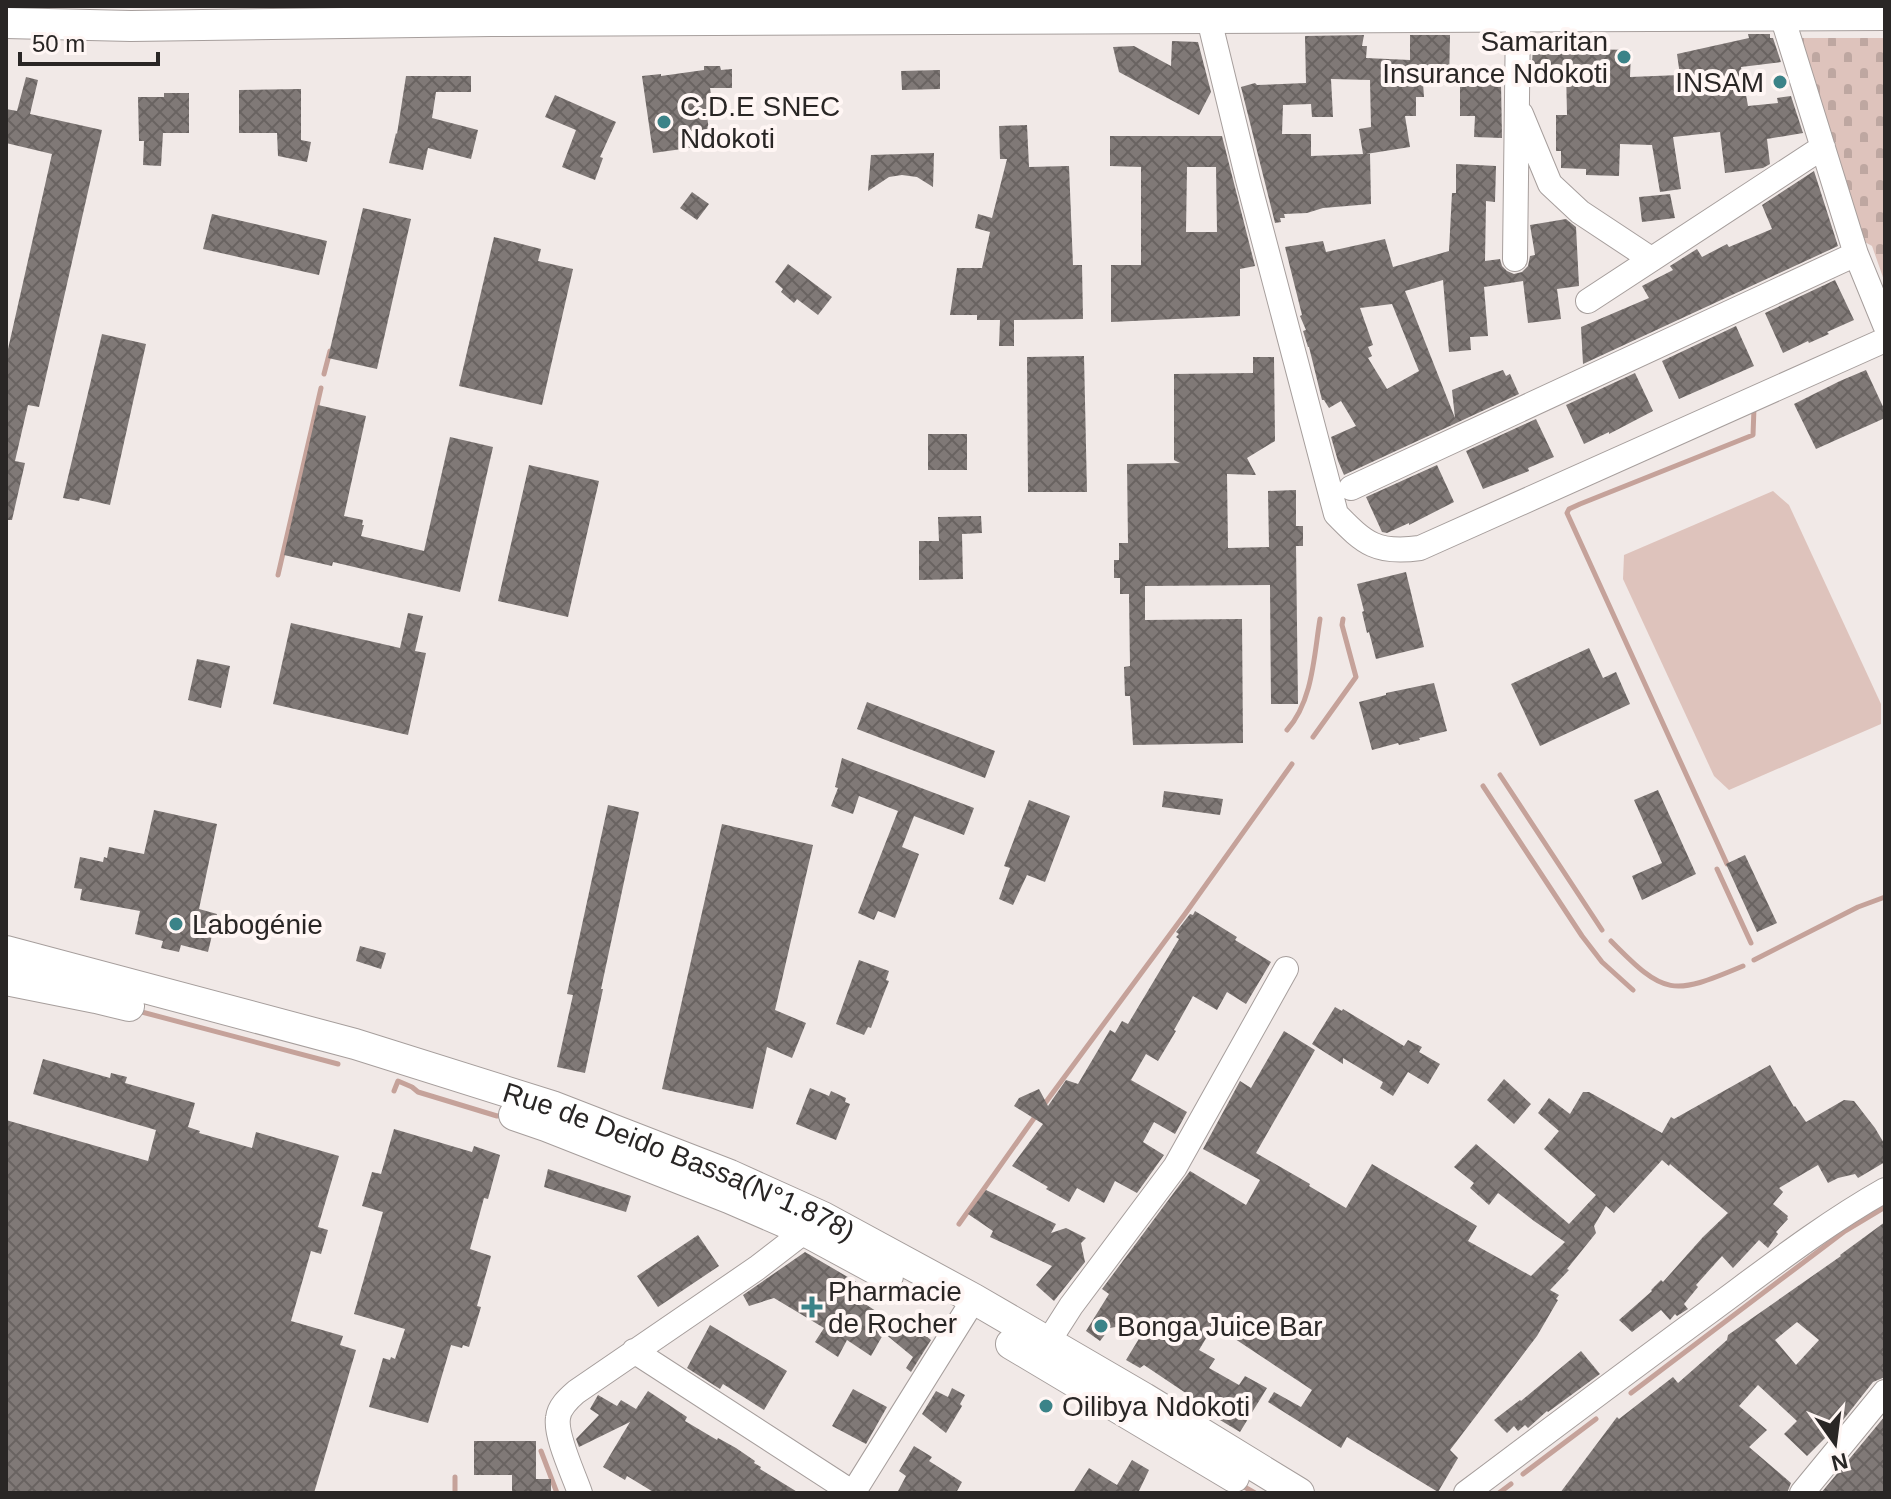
<svg xmlns="http://www.w3.org/2000/svg" width="1891" height="1499" viewBox="0 0 1891 1499" font-family="Helvetica,sans-serif">
<style>
.cemetery{fill:url(#cemetery-stones)}
.garden{fill:#dec3bc}
.lines{fill:none;stroke-linecap:round;stroke-linejoin:round}
.stream{stroke:#c5a29a;stroke-width:5}
.building{fill:url(#building-cross-hatch);fill-rule:evenodd}
.minor-casing{stroke:#a69e9c;stroke-width:26}
.major-casing{stroke:#a69e9c;stroke-width:32}
.minor{stroke:#fff;stroke-width:24}
.major{stroke:#fff;stroke-width:30}
.poi-dot{fill:#3b8388;stroke:#fff6f4;stroke-width:3}
.labels{text-anchor:middle;dominant-baseline:central;stroke-width:8;stroke-linejoin:round;paint-order:stroke}
.poi-label{font-size:28px;fill:#292625;stroke:#fff6f4;text-anchor:start}
.street-label{font-size:28px;fill:#292625;stroke:#fff6f4}
</style>
<defs>
<pattern id="cemetery-stones" width="16" height="16" patternUnits="userSpaceOnUse" patternTransform="scale(2)"><rect width="16" height="16" fill="#dec3bc"/><path d="M2 7V4a2 2 0 0 1 4 0v3zM10 15v-3a2 2 0 0 1 4 0v3z" fill="#bea7a1"/></pattern>
<pattern id="building-cross-hatch" width="8" height="8" patternUnits="userSpaceOnUse" patternTransform="scale(2)"><rect width="8" height="8" fill="#807977"/><path d="M0 0l8 8M0 8l8-8" fill="none" stroke="#696361"/></pattern>
</defs>
<rect width="100%" height="100%" fill="#f1e9e7"/>
<!-- cemetery -->
<path class="cemetery" d="M1793,38h92v245l-13,-37 -16,-9z"/>
<!-- garden -->
<path class="garden" d="M1773,491l16,14 92,199v20l-152,66 -15,-14 -91,-197 1,-24z"/>
<g class="lines">
<!-- stream -->
<path class="stream" d="M324,374l6,-23
M278,575l43,-187
M1287,730c26,-29 27,-75 33,-111
M1313,737l43,-60 -14,-52 1,-6
M1500,775l102,155
M1483,786l99,150 20,26 31,28
M1727,864l-160,-351 2,-4 11,-5 173,-69 1,-27
M1717,869l34,74
M1611,941c54,55 61,55 132,25
M1754,960l104,-53 27,-10
M138,1011l200,53
M394,1091l4,-10 14,6 6,5 79,24 8,-1
M1043,1106l142,-192 107,-150
M959,1224l78,-110
M1631,1393l214,-162 40,-24
M541,1451l16,42
M1523,1474l73,-55
M1241,1485l14,8
M455,1493v-16
M1499,1493l12,-9"/>
</g>
<!-- building -->
<path class="building" d="M1748,34h22v4h3l8,24 -40,5 7,39 30,-3 -1,-5 14,-2 12,37 -36,6 3,25 -7,4 -38,5 -5,-41 -47,5 8,52 -21,3 -8,-47 -32,-1 -1,32 -33,-1v-6l-25,-1v-17h-5v-36h11l-1,-46h-25l-1,-5h-8l1,-18h8v-7l40,1 1,9 49,1 -1,27 50,-2 -3,-21 72,-16z
M1364,35l-2,11h5l-1,12 44,2v-25h40l-1,49 -26,-1 1,14h-8v19h-11l5,31 -44,7h4l1,50 -48,4 -16,5 -23,1 1,4h-5l1,4 -6,1 -34,-136 14,-4 2,2 49,-2 -1,-47zM1331,79l39,1 1,47 -12,2 4,25 -52,2v-22h-29l1,-29 28,-1 1,13h21z
M1172,41l26,1 13,50 -12,23 -80,-43 -6,-25 21,-1 37,20z
M704,66h16l1,4 11,-1v19h-22l4,27 -7,1 4,29 -58,8 -11,-77 19,-2v2l43,-6z
M940,70v19l-38,1 -1,-19z
M406,76h65v16h-35l-4,26 46,12 -7,29 -43,-11 -5,22 -34,-7 7,-30 1,1z
M26,77l12,3 -8,34 72,16 -63,277 -11,-2 -13,56 10,2 -13,57h-6v-162l46,-204 -46,-11v-34l11,2z
M1501,83l1,55 -28,-1 1,-21h-15v-32z
M301,89v51l10,2 -4,20 -29,-6 -1,-23h-38v-43z
M164,93h25v40h-26l-2,33 -18,-1 1,-24h-5l-1,-44h26z
M555,95l61,27 -16,35 3,1 -8,22 -33,-13 14,-37 -31,-13z
M1027,125l2,42 40,-1 4,99h9l1,54 -69,1v26h-15l1,-26h-23v-5h-27l7,-47h25l8,-36 -15,-4 3,-14 14,4 15,-59h-7l-1,-33z
M1110,136h112l33,130 -15,3v47l-129,6v-57h30v-98l-31,-1zM1187,167h29l1,65h-31z
M934,153l-1,34 -16,-10 -15,-2 -13,2 -21,14 3,-36z
M1456,164l40,2 -1,36 -9,-1 -1,60 15,-2 2,7 5,5 7,3 8,-2 6,-6 2,-10 5,-1 -5,-30 36,-6 10,8 3,59 -22,3 4,30 -33,4 -5,-42 -39,6 4,49 -18,1 1,13 -22,2 -6,-72 -38,11 50,127 -3,-28 42,-17 9,-3 3,6 4,-2 9,20 -175,81 -6,-14 -7,-24 25,-11 -15,-25 -12,7 -5,-8h-2l-13,-53h-1l-5,-16 3,-1 -6,-14 2,-1 -17,-68 38,-6 3,11 59,-13 8,28 56,-16 3,-58h4zM1392,304l27,67 -32,18 -19,-31 4,-2 -4,-9 5,-2 -13,-37z
M1814,171l24,75 -255,118 -2,-37 68,-29 -7,-12 31,-16 -3,-4 27,-17 5,8 25,-13 2,3 43,-18 -10,-24z
M692,192l17,12 -12,16 -17,-12z
M1670,194l5,24 -33,4 -3,-25z
M363,208l48,11 -34,150 -49,-11z
M212,214l115,27 -8,34 -116,-26z
M494,237l47,12 -3,12 35,8 -31,136 -83,-19z
M788,264l44,33 -14,18 -21,-16 -3,4 -13,-11 2,-3 -8,-7z
M1835,280l19,40 -27,12 2,2 -20,9 -1,-2 -25,12 -18,-40z
M1736,326l18,40 -75,33 -17,-38z
M102,334l44,10 -36,161 -30,-7 -1,3 -16,-3z
M1084,356l3,136h-59l-1,-135z
M1253,357h21l1,84 -28,17 9,17 -29,-1 1,74 41,-1 -1,-56 28,-1v36h7v20h-7l2,158h-27l-1,-119 -125,1v34l97,-1 1,124 -110,2 -3,-49h-5l-1,-29 6,-1 -1,-72h-9v-16h-6v-18h5v-17h9l-1,-79 53,-1 -6,-3v-86l79,-1z
M1866,370l19,41v7l-69,31 -22,-45 46,-23z
M1635,373l18,38 -44,23v-2l-25,12 -18,-39z
M318,405l48,11 -22,100 19,4 -1,5h2l-3,11 63,15 26,-114 43,10 -33,145 -127,-30 -1,4 -48,-11z
M1536,419l18,38 -26,11 1,3 -46,18 -17,-38z
M928,434h39v36h-39z
M529,465l70,16 -31,136 -70,-16z
M1437,465l17,37 -45,23v-2l-22,10 -5,-1 -16,-35z
M981,516l1,17 -20,1 1,45 -44,1v-39h20l-1,-24z
M1406,572l18,75 -48,12 -7,-27 -2,1 -5,-21 2,-1 -7,-27z
M408,613l15,3 -8,35 11,2 -18,82 -135,-31 18,-81 109,25z
M1589,648l14,30 13,-6 14,32 -90,42 -29,-62z
M197,659l33,7 -9,42 -33,-8z
M1434,683l13,48 -28,7 1,2 -21,5 -1,-2 -26,7 -13,-48 27,-7v-2z
M867,702l128,49 -10,27 -128,-49z
M842,758l132,50 -10,27 -50,-19 -12,31 17,7 -24,64 -17,-7 -4,9 -16,-7 40,-102 -39,-15 -6,18 -22,-8 7,-18 -3,-1z
M1658,790l38,84 -54,26 -10,-24 30,-13 -28,-63z
M1164,791l59,8 -3,16 -58,-8z
M1029,800l41,16 -25,66 -18,-7 -14,30 -14,-6 11,-31 -6,-2z
M608,805l31,7 -38,177h2l-18,84 -28,-6 16,-72 -6,-1z
M154,810l63,14 -18,85 18,5 -9,38 -27,-7 -2,7 -18,-4 2,-7 -28,-7 5,-23 -60,-11 2,-11 -8,-1 6,-31 23,5 1,-5 3,1 2,-11 35,7z
M722,824l91,21 -38,165 31,13 -14,35 -25,-11 -14,62 -91,-20z
M1745,855l32,68 -20,9 -31,-68z
M1195,911l42,26 -2,3 36,22 -25,42 -19,-12 -10,18 -24,-14 -19,34 2,1 -18,30 -12,-7 -15,26 56,32 -12,22 -21,-12 -11,20 21,13 -27,38 -22,-12 -11,22 -27,-15 -8,14 -23,-13 2,-2 -36,-21 31,-42 -29,-18 5,-8 20,-9 9,17 18,-26 12,4 32,-54 5,3 7,-12 6,3 51,-85 -3,-2 3,-3 -3,-2 14,-18 3,1z
M360,946l26,7 -5,16 -25,-8z
M859,960l30,11 -3,9 3,1 -6,15 -12,32 -3,-1 -4,8 -28,-11z
M1335,1007l7,4 1,-2 61,37 4,-6 14,7 -3,5 21,12 -12,20 -20,-12 -15,24 -13,-8 3,-6 -40,-24v6l-31,-20z
M1284,1031l31,19 -59,103 54,31 -1,2 37,22 26,-44 105,62 -9,15 63,35 34,-34 -31,-21 -36,-28 -9,12 -19,-17 4,-5 -20,-16 22,-23 93,80 27,-29 -52,-46 15,-18 -21,-18 11,-15 21,16 13,-22h6l73,41 9,-16 3,2 96,-54 24,42 1,-1 11,16 38,-22 10,1 21,27 10,17v17l-27,16 -3,-4 -17,4 -10,5 -10,-18 -39,23 4,4 -10,12 15,12 -1,2 1,1 -12,13 2,2 -10,14 -9,-8 -26,28 -11,-12 -26,29 2,2 -14,17 4,5 -11,7 -2,-2 -5,6 -9,-10 -29,22 -13,-12 33,-29 -1,-1 10,-10 2,2 40,-45 25,-24 -58,-49 -1,2 -7,-6 -48,53 -8,-7 -12,20 2,7 -29,36 2,1 -19,20 9,5 -3,4 2,1 -21,36 -87,114 8,8 -20,34 -91,-55 -6,11 -73,-46 6,-10 27,15 11,-17 -98,-65 -15,25 16,9 -6,9 30,17 6,-9 22,12 -27,44 -35,-21 3,-3 -64,-43 -4,3 -14,-8 14,-23 -19,-11 -11,2 -10,13 -14,-10 23,-37 -7,-5 88,-118 56,34 14,-25 -57,-31 37,-68 11,7z
M43,1059l67,19 1,-5 16,4 -2,6 70,20 -7,24 12,4 -1,2 53,15 4,-16 83,24 -21,71 10,3 -7,24 -10,-3 -20,70 52,15 -3,9 16,5 -42,143h-308v-373l142,41 8,-31 -123,-36z
M1504,1079l27,25 -17,20 -27,-24z
M810,1088l19,8 2,-5 15,7 -1,4 5,2 -14,36 -40,-16z
M394,1129l78,23 2,-6 26,9 -12,44 -4,-1 -14,51 21,7 -14,50 4,1 -12,40 -6,-2 -1,3 -11,-3 -23,78 -59,-16 14,-49 7,2 1,-3 4,2 10,-30 -51,-15 29,-102 -21,-6 10,-34 9,2z
M548,1169l83,27 -5,16 -82,-25z
M986,1190l70,34 -5,9 15,-5 20,10 -5,5 4,19 -31,39 -18,-16 16,-19 -62,-29 3,-6 -25,-17z
M1885,1222v155l-12,5 -30,38 -36,36 -23,-22 13,-13 -39,-36 -19,21 28,24 -18,17 42,36 -4,10h-227l57,-76 2,2 54,-42 5,6 49,-43 1,-5 113,-79 -1,-1zM1797,1322l22,18 -23,25 -21,-25z
M698,1235l21,31 -61,41 -21,-31z
M805,1252l65,38 -8,12 31,20 7,-7 31,25 -20,32 -5,-4 7,-11 -29,-24 -13,23 -24,-16 -9,17 -23,-15 9,-14 -50,-30 -25,8 -6,-11z
M710,1325l77,46 -23,39 -41,-26 -3,5 -33,-21z
M1581,1351l19,23 -52,38 -1,-1 -19,17 -3,-3 -7,6 -4,-5 -7,7 -13,-13 26,-20 1,1z
M952,1388l13,7 -5,9 2,2 -16,27 -24,-19 14,-23 12,6z
M853,1389l34,18 -21,37 -34,-18z
M648,1391l39,26 -2,4 32,19 1,-2 18,10 19,13 -1,2 7,4 -1,2 39,24h-144l-28,-17 -2,4 -22,-13 27,-45 -51,25 -3,-8 23,-24 -9,-6 8,-14 19,11 4,-6 15,9z
M1885,1416v77h-64z
M474,1441h62v38h15v14h-39v-18h-38z
M914,1446l18,11 -3,4 33,21 -6,11h-59l9,-17 -7,-5z
M1132,1460l17,10 -11,23h-65l16,-25 28,17z"/>
<g class="lines">
<defs>
<path id="minor" d="M1208,6l1,13 39,161 88,334c29,30 41,40 84,34l465,-208
M1782,16l74,238 29,71
M1521,114l29,70 30,28 71,47
M1515,259l3,-242
M1588,301l235,-154
M1351,488l505,-234
M1048,1342l23,-36 104,-139 111,-198
M634,1351l219,142
M580,1493c-6,-18 -25,-57 -22,-75 1,-11 10,-19 18,-26l181,-124 48,-37
M853,1493l121,-194
M1466,1493c81,-61 162,-122 244,-182 57,-42 113,-86 175,-121
M1802,1493l83,-101"/>
<g id="major">
<path d="M6,23l125,3 360,-5 1394,-6"/>
<path id="s1" d="M6,951l349,93 197,62 178,69 93,42 151,82 170,99 155,95"/>
<path d="M6,980l90,18 33,8"/>
<path d="M514,1115l32,11 183,72 76,33 83,45"/>
<path d="M1011,1344l223,133"/>
</g>
</defs>
<!-- minor casing -->
<use href="#minor" class="minor-casing"/>
<!-- major casing -->
<use href="#major" class="major-casing"/>
<!-- minor -->
<use href="#minor" class="minor"/>
<!-- major -->
<use href="#major" class="major"/>
</g>
<!-- markers -->
<g class="poi-dot">
<circle cx="1624" cy="57" r="8"/>
<circle cx="1780" cy="82" r="8"/>
<circle cx="664" cy="122" r="8"/>
<circle cx="176" cy="924" r="8"/>
<path d="M808 1295h8v8h8v8h-8v8h-8v-8h-8v-8h8z"/>
<circle cx="1101" cy="1326" r="8"/>
<circle cx="1046" cy="1406" r="8"/>
</g>
<g class="labels">
<!-- poi labels -->
<g class="poi-label">
<text x="1608" y="41" text-anchor="end">Samaritan<tspan x="1608" dy="32">Insurance Ndokoti</tspan></text>
<text x="1764" y="82" text-anchor="end">INSAM</text>
<text x="680" y="106">C.D.E SNEC<tspan x="680" dy="32">Ndokoti</tspan></text>
<text x="192" y="924">Labogénie</text>
<text x="828" y="1291">Pharmacie<tspan x="828" dy="32">de Rocher</tspan></text>
<text x="1117" y="1326">Bonga Juice Bar</text>
<text x="1062" y="1406">Oilibya Ndokoti</text>
</g>
<!-- street labels -->
<g class="street-label">
<text stroke="none"><textPath href="#s1" startOffset="706">Rue de Deido Bassa(N°1.878)</textPath></text>
</g>
</g>
<!-- border -->
<rect width="1891" height="1499" fill="none" stroke="#292625" stroke-width="16"/>
<!-- north arrow -->
<g transform="translate(1835 1443) rotate(166)" stroke="#fff6f4" stroke-width="6" paint-order="stroke">
<path d="M0-6L14 30L0 20L-14 30Z" fill="#292625"/>
<text y="-12" font-size="22" font-weight="bold" text-anchor="middle" fill="#292625">N</text>
</g>
<!-- scale -->
<path d="M20 52v12h138v-12" fill="none" stroke="#292625" stroke-width="4"/>
<text x="32" y="52" font-size="24" fill="#292625" stroke="#fff6f4" stroke-width="6" paint-order="stroke">50 m</text>
</svg>
